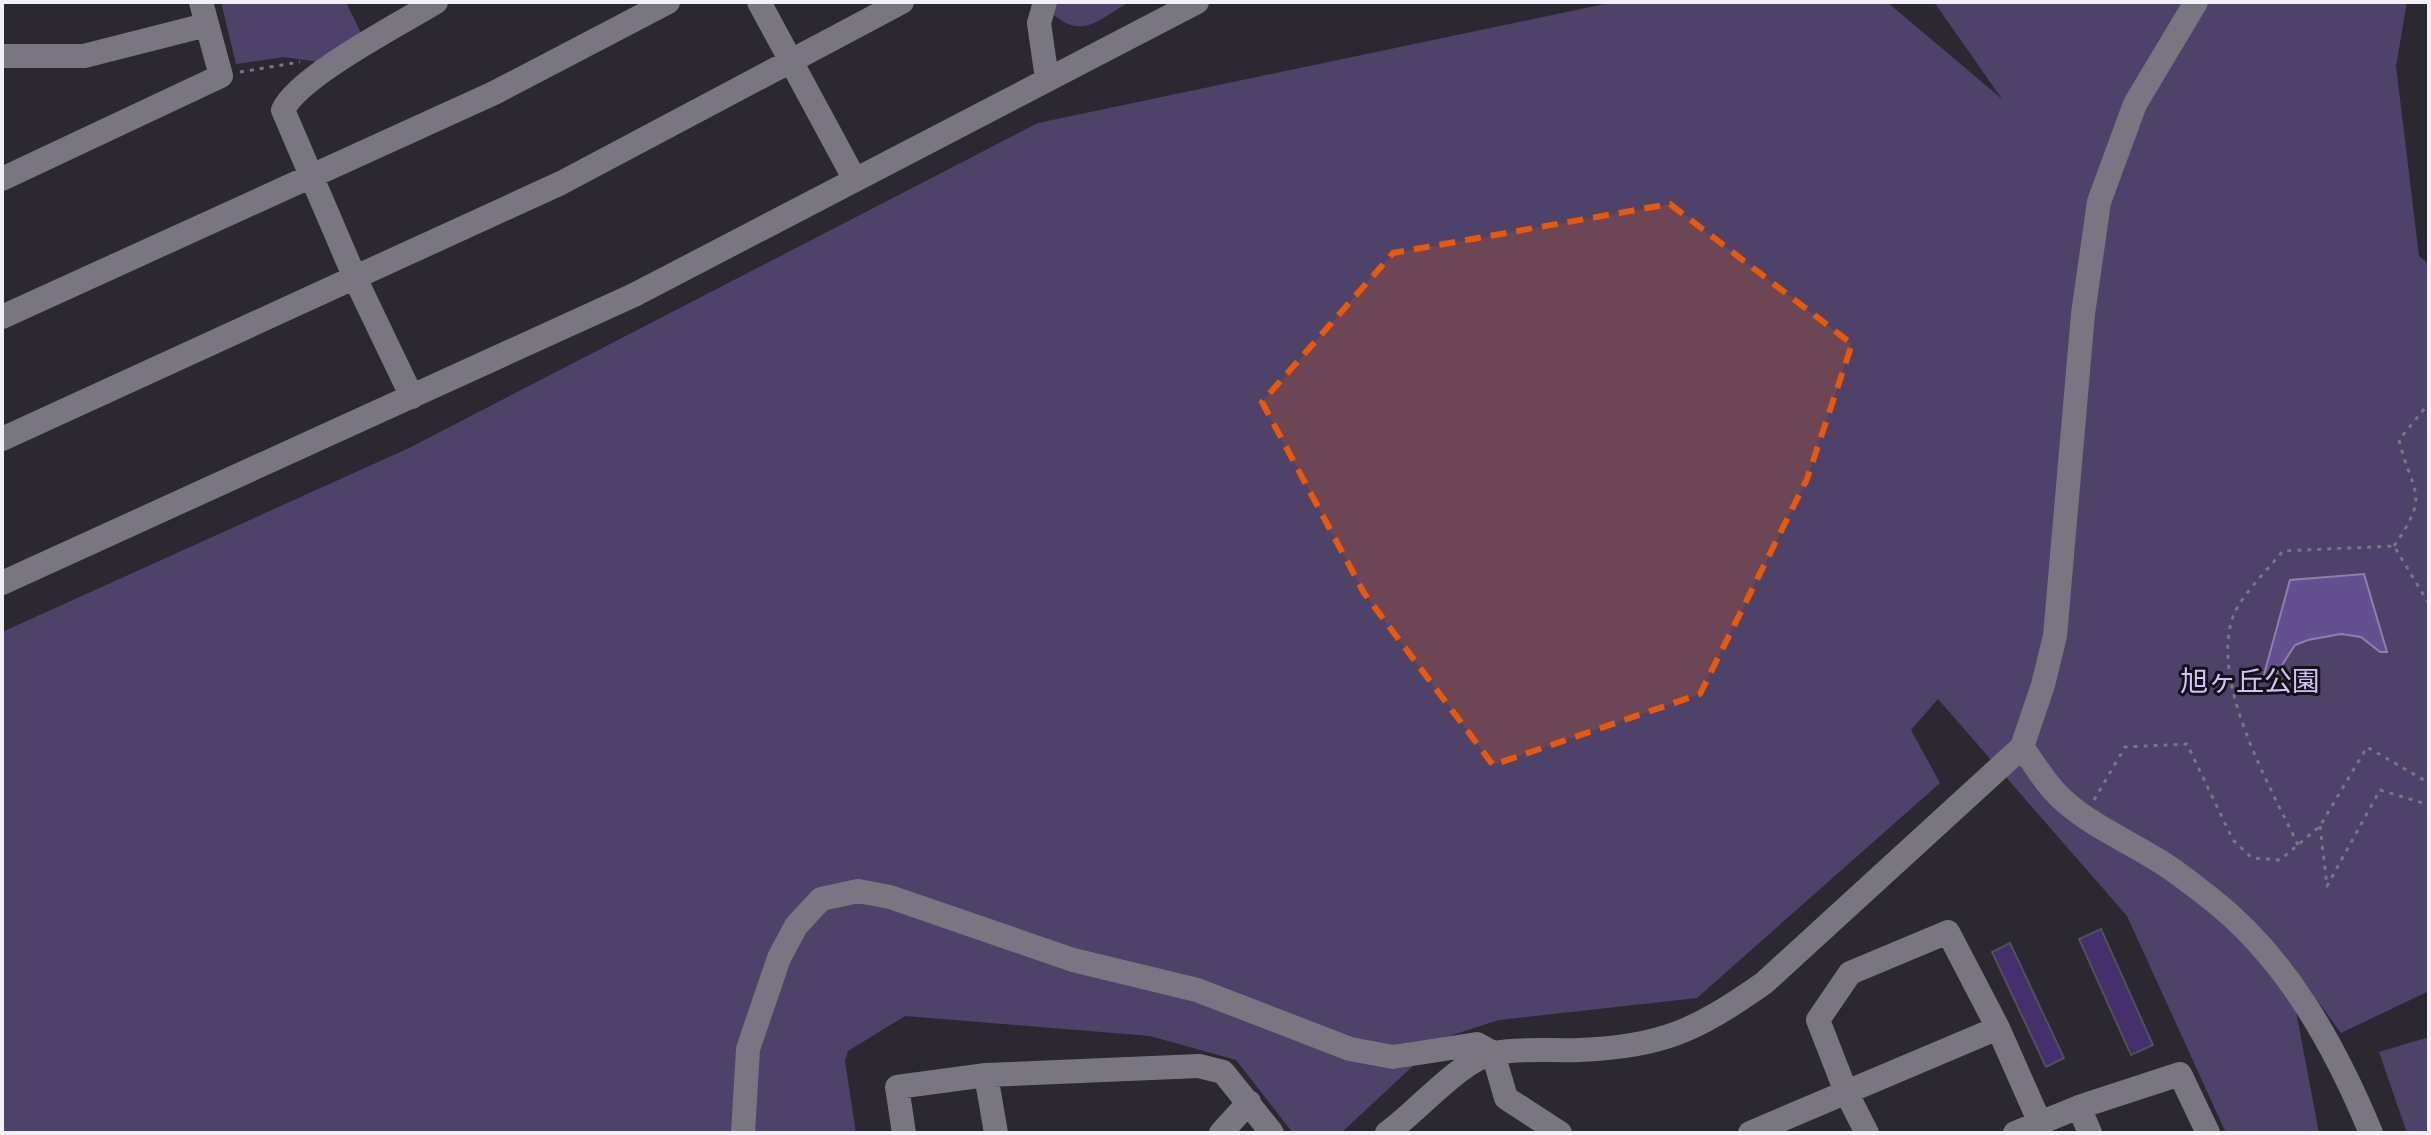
<svg xmlns="http://www.w3.org/2000/svg" width="2431" height="1135" viewBox="0 0 2431 1135" font-family="'DejaVu Sans','Noto Sans JP',sans-serif">
<style>
.green{fill:#4e4268}
.water{fill:#644f90;stroke:#8e7faf;stroke-width:2}
.building{fill:#452f6d;stroke:#52505a;stroke-width:2}
.lines{fill:none;stroke-linecap:round;stroke-linejoin:round}
.path{stroke:#79767f;stroke-width:3;stroke-dasharray:4 6;stroke-linecap:butt}
.minor{stroke:#797682;stroke-width:24}
.marked{fill:#e8590c;fill-opacity:0.2;stroke:#e8590c;stroke-width:6;stroke-dasharray:16 10;stroke-linejoin:round}
.labels{text-anchor:middle;dominant-baseline:central;stroke-width:6;stroke-linejoin:round;paint-order:stroke}
.park-label{font-size:28px;fill:#d1c1fa;stroke:#131216}
</style>
<rect width="100%" height="100%" fill="#2b2832"/>
<!-- green -->
<path class="green" d="M221,2h125l16,33 -43,27 -35,-5 -48,7z
M1052,2h78c-34,18 -47,39 -80,10z
M1614,2h273l115,97 -68,-97h473l-11,64 23,190 10,8v727l-88,42 -55,-75 33,175h-93l-99,-217 -189,-217 -27,31 29,53 -243,215 -198,22 -56,18 -102,95h-48l-57,-73 -86,-24 -245,-20 -57,35 -3,10 11,72h-854v-501l407,-184 629,-325z
M2429,1037v96h-22l-28,-81z"/>
<!-- water -->
<path class="water" d="M2364,574l23,78h-7l-19,-15 -20,-3 -33,6 -13,5 -22,34 -10,-1 27,-98z"/>
<!-- building -->
<path class="building" d="M2101,929l52,116 -22,10 -52,-116z
M2010,943l54,115 -18,9 -54,-115z"/>
<g class="lines">
<!-- path -->
<path class="path" d="M240,72l60,-10
M2394,546c37,-54 19,-49 5,-106l30,-37
M2094,800l31,-53 62,-3 46,96 19,18 28,2 40,-34 47,-79 62,36
M2320,826l7,60 53,-96 49,15
M2298,845c-28,-59 -90,-165 -64,-231 8,-19 35,-46 49,-63l111,-5 35,58"/>
<!-- minor -->
<path class="minor" d="M759,2l95,176
M1045,2l-6,21 8,56
M2,56h82l122,-31
M2,179l219,-103 -20,-74
M2,317l492,-224 174,-91
M412,397l-57,-119 -72,-168c16,-34 117,-86 153,-108
M2,439l559,-256 341,-181
M2,583l632,-288 563,-293
M2022,747c13,18 25,39 41,53 29,26 61,39 93,59 19,11 37,26 54,39 76,59 125,148 161,235
M986,1075l10,58
M2079,1107l11,26
M743,1133l5,-84 31,-91 17,-32 25,-27 37,-8 32,6 183,63 124,30 153,59 43,8 84,-13 16,9 13,45 54,35
M904,1133l-7,-46 89,-12 213,-9 24,6 49,61
M1221,1133l28,-31
M1387,1133c30,-21 73,-73 107,-80 26,-5 58,-2 85,-3 83,-3 118,-20 185,-67l258,-236 21,-62 12,-49 28,-322 16,-112 36,-98 61,-102
M1750,1133l248,-105
M1867,1133l-21,-41 -28,-72 32,-47 98,-41 50,96 42,95
M2015,1133l64,-26 101,-33 28,59"/>
</g>
<!-- marked area -->
<path class="marked" d="M1670,204l182,140 -45,135 -107,215 -207,71 -129,-172 -102,-191 131,-149z"/>
<g class="labels">
<!-- park labels -->
<g class="park-label">
<text x="2250" y="681">旭ヶ丘公園</text>
</g>
</g>
<!-- border -->
<rect width="2431" height="1135" fill="none" stroke="#f1f0f6" stroke-width="8"/>
</svg>
